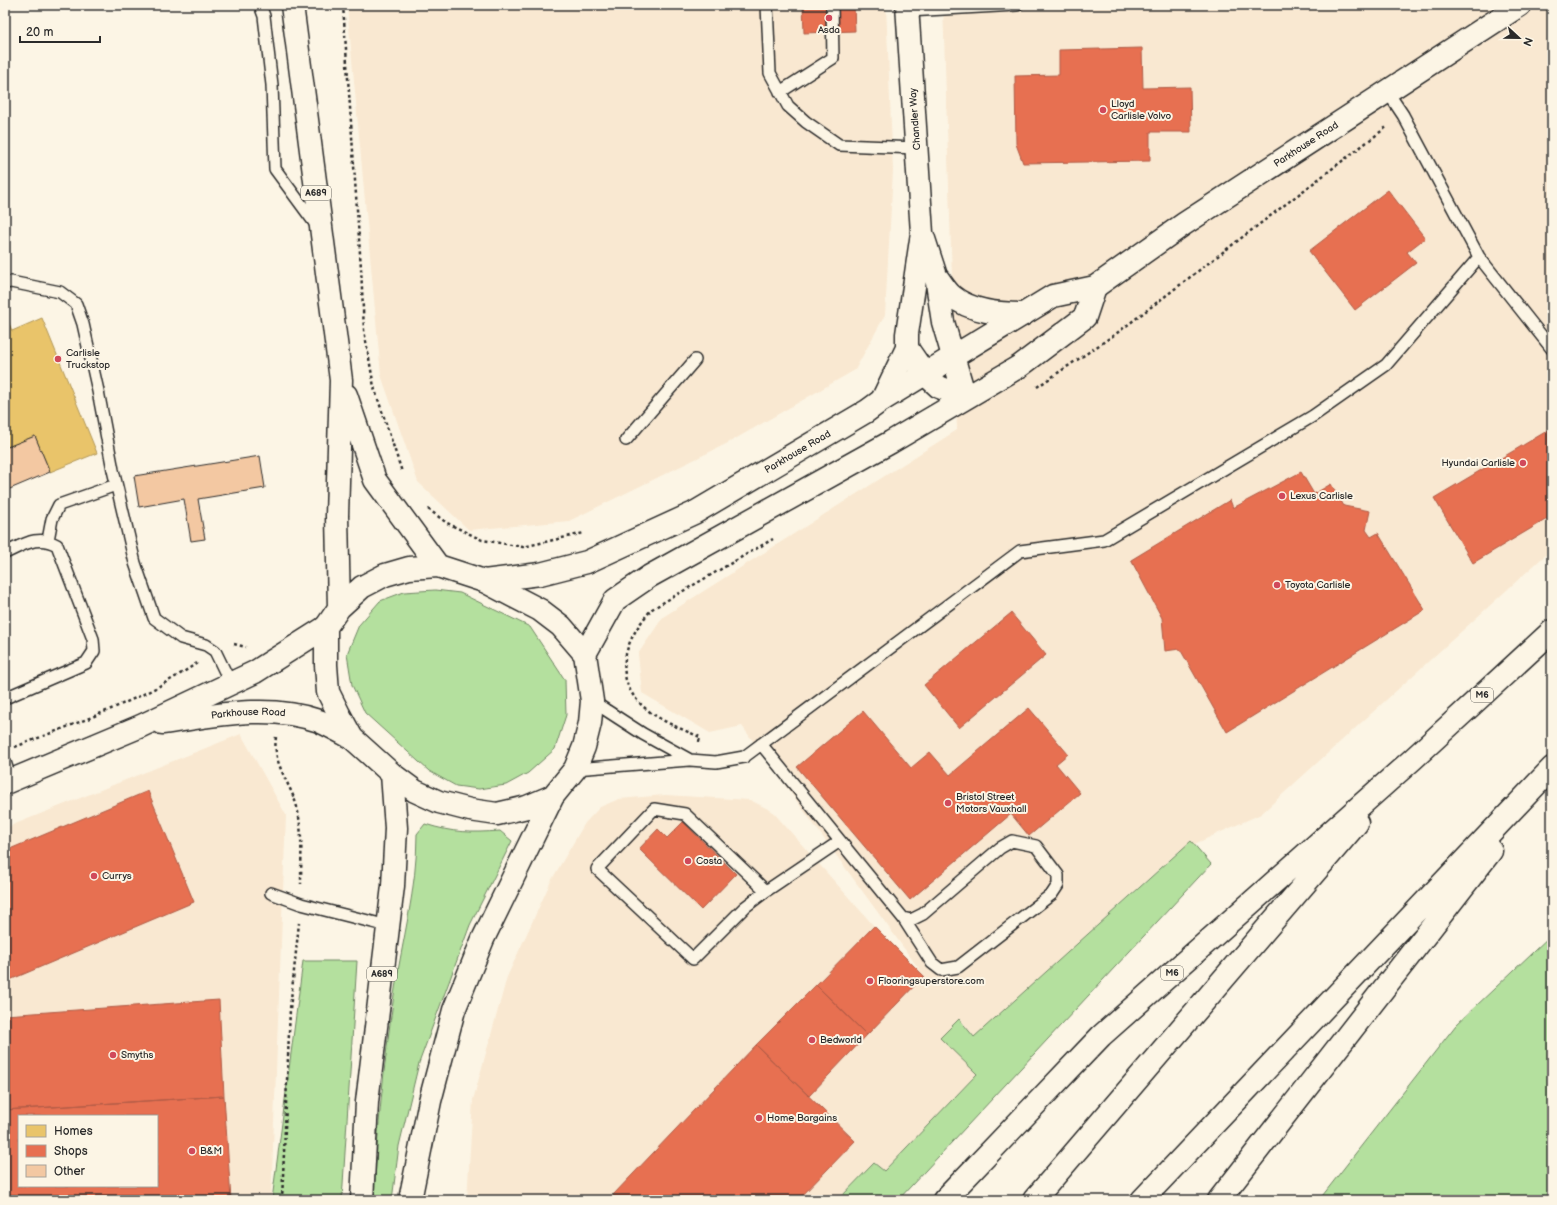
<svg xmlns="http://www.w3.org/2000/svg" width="1557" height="1205" viewBox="0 0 1557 1205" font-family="'Balsamiq Sans',sans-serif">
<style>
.built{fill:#f9e8d1;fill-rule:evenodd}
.green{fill:#b4e09e;stroke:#708664}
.homes{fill:#e9c46a;stroke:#b09657}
.shops{fill:#e76f51;stroke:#af5b46;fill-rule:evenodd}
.building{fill:#f3c8a2;stroke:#2b2b2b}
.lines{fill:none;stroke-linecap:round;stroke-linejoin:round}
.service-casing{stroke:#2b2b2b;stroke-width:14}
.minor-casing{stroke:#2b2b2b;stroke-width:25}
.tertiary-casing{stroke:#2b2b2b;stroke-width:25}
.trunk-casing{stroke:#2b2b2b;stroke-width:25}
.motorway-casing{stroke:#2b2b2b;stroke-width:25}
.path{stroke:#2b2b2b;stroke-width:2.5;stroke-dasharray:3 3;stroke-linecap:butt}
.service{stroke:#fcf5e5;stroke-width:11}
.minor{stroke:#fcf5e5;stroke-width:22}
.tertiary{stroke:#fcf5e5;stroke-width:22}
.trunk{stroke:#fcf5e5;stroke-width:22}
.motorway{stroke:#fcf5e5;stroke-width:22}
.poi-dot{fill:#d1495b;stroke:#fcf5e5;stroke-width:1.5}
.labels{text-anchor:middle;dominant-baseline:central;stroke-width:4;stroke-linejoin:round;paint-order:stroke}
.shield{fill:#fcf5e5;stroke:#6a6863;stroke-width:1}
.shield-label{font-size:9px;font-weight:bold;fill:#2b2b2b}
.poi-label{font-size:10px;fill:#2b2b2b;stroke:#fcf5e5;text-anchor:start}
.street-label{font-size:10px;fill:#2b2b2b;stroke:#fcf5e5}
</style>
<rect width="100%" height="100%" fill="#fcf5e5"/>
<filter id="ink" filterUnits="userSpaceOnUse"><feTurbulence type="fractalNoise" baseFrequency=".025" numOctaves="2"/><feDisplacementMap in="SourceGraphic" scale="8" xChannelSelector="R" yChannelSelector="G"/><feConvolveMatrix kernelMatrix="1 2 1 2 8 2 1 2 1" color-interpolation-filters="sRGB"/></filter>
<g filter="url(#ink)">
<!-- built -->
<path class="built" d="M347,5h539l7,166 -8,144 -30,55 -127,73 -159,78 -100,9 -51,-48 -37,-107z
M943,5h609v544l-291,265 -82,37 -205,186 -14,-18 -19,19 36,36 -93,97 -10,-8 -36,37h-371l6,-100 34,-123 44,-96 34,-58 15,-16 19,-8 46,-4 85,5 22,11 102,115 48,47 -180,-247 -32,7 -68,-40 -4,-39 25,-37 294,-187z
M241,734l45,81 -15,385h-266v-372zM19,1116h138v70h-138z"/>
<!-- green -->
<path class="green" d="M435,590l25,3 70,34 35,53 1,35 -11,34 -27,24 -22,12 -27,4 -23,-3 -27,-15 -64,-58 -13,-28 -5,-31 12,-29 21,-24 24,-9z
M425,824c28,9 46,9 75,7l12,10 -42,84 -51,138 -20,83 -7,54h-18c3,-69 10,-137 20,-205 8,-54 23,-106 23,-161z
M1191,841l20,23 -313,336h-60l36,-37 10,8 93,-97 -37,-36 19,-19 15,18z
M1552,934v266h-233l137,-175z
M303,961h54l-15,239h-70z"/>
<!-- homes -->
<path class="homes" d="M5,313l7,18 30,-13 55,135 -47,19 -15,-36 -30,12z"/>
<!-- shops -->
<path class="shops" d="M803,5h51l1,26 -51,2z
M1142,48l1,40 47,-1 1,45h-41v29l-127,2 -7,-19 -1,-68 44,-1v-25z
M1388,190l37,48 -18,14 9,11 -61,47 -46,-59z
M1552,428v88l-79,47 -39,-65z
M1301,472l13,22 17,-10 13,22 26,5 -4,19 5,7 7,-4 47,77 -198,122 -47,-83 -15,2 -3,-33 -31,-58 99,-60 3,8z
M1011,613l35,42 -87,73 -35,-43z
M1029,708l39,46 -12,10 24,29 -51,43 -18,-22 -101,86 -113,-133 66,-56 48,57 19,-16 20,23z
M148,791l46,111 -189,80v-131z
M683,822l53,52 -35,36 -62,-61 19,-20 9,9z
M874,926l50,50 -57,59 -51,-50z
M816,985l51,50 -58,61 -53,-51z
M219,1000l5,96 -219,14v-95z
M756,1045l99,96 -57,59h-180l-5,-5z
M224,1096l7,104h-226v-90zM19,1116h138v70h-138z"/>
<!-- building -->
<path class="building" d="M35,436l15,36 -45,19v-43z
M260,456l5,32 -67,11 7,40 -14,2 -7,-42 -45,8 -5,-31z"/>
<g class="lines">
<defs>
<path id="service" d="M260,5l4,11 8,69 3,84 42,57
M767,5l3,68 18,33 18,16 33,23 78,3
M908,11l109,-6
M1387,91l16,24 76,142 73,92
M780,92l53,-34 -1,-53
M5,283l6,-1 49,10 16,12 7,20 15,67 15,79 22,93 19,55 27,20 25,7 9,6 15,31
M626,440l69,-80
M48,540l4,-21 7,-14 57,-20
M5,553c18,-8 33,-19 52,-8l36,94 1,12 -8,12 -81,35
M592,701l51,33 47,26 26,2 28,-5 276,-206 84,-11 209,-124 73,-51 93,-108
M761,744l142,174 29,45 9,7 17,-3 94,-73 6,-9v-10l-22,-29 -24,-5 -12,7 -77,66 -12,6 -8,-2
M5,762l6,18
M575,769l114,-9
M766,891l-81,-77 -31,-5 -57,60 96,90 52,-52 21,-16 74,-50
M271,893l30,11 87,22"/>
<path id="minor" d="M923,236l13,40 7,46 22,75
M936,276c5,6 10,15 16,20 19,16 48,18 72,18
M907,348l18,26 14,13 26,10
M882,400l25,-52v-14l15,-101 -15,-228"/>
<g id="tertiary">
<path id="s1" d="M484,581l56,-7 47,-12 107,-49 173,-102 15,-11 171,-104 42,-9 89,-63 336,-219"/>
<path d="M585,654l30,-54 35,-24 241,-134 129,-76 65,-49 10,-30"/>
<path id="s2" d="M162,723c50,-7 107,-20 157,-2 11,5 22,11 33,17"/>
<path d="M5,783l136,-57 114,-54 71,-45"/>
</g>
<path id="trunk" d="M292,5l49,375 -4,136 2,92
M346,395l29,85 63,86
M438,566l46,15 56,29 21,16 24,28 7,47 -2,22 -6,24 -9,22 -22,27 -26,11 -30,7 -27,-4 -31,-8 -24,-11 -23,-17 -40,-36 -13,-24 -11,-22 -2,-27v-38l13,-19 23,-21 23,-12 24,-7z
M362,1200l5,-98 26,-216 3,-58 -4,-54
M410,1200l20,-99 24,-91 29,-71 70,-143"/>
<path id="motorway" d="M944,1200l157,-164 312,-277 139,-128
M1034,1200l323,-377
M1142,1200l410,-432
M1219,1200l272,-349"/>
</defs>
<!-- service casing -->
<use href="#service" class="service-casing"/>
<!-- minor casing -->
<use href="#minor" class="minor-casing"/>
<!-- tertiary casing -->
<use href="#tertiary" class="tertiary-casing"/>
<!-- trunk casing -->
<use href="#trunk" class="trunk-casing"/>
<!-- motorway casing -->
<use href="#motorway" class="motorway-casing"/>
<!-- path -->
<path class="path" d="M343,5l18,263 3,62 10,57 28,85
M1037,387l80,-54 271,-207
M428,509l19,14 35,17 41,7 61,-14
M234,644l12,3
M276,737c-4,27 15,47 21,70 6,26 4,52 4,77
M699,742l1,-5c-16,-7 -35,-14 -50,-25 -41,-30 -27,-71 2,-103l121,-70
M15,747c61,-24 129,-47 182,-84
M282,1200l8,-191 9,-86"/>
<!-- service -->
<use href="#service" class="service"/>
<!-- minor -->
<use href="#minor" class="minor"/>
<!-- tertiary -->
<use href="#tertiary" class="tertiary"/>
<!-- trunk -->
<use href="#trunk" class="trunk"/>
<!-- motorway -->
<use href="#motorway" class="motorway"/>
</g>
</g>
<!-- markers -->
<g class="poi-dot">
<circle cx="829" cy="18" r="4"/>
<circle cx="1103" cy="110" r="4"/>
<circle cx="58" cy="359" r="4"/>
<circle cx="1523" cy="463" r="4"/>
<circle cx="1282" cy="496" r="4"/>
<circle cx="1277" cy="585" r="4"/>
<circle cx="948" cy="803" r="4"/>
<circle cx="688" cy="861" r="4"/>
<circle cx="94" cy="876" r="4"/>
<circle cx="870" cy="981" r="4"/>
<circle cx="812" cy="1040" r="4"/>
<circle cx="113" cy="1055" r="4"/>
<circle cx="759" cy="1118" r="4"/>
<circle cx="192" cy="1151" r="4"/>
</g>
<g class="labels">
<!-- shield labels -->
<g class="shield">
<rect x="301" y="186" width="30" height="14" rx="3"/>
<rect x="1471" y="688" width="22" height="14" rx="3"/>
<rect x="1161" y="966" width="22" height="14" rx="3"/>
<rect x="367" y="967" width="30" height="14" rx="3"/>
</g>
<g class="shield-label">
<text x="316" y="193">A689</text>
<text x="1482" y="695">M6</text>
<text x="1172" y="973">M6</text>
<text x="382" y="974">A689</text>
</g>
<!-- poi labels -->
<g class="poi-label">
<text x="829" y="30" text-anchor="middle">Asda</text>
<text x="1111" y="104">Lloyd<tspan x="1111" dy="12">Carlisle Volvo</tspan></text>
<text x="66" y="353">Carlisle<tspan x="66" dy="12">Truckstop</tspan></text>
<text x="1515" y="463" text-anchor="end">Hyundai Carlisle</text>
<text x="1290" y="496">Lexus Carlisle</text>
<text x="1285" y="585">Toyota Carlisle</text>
<text x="956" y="797">Bristol Street<tspan x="956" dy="12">Motors Vauxhall</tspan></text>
<text x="696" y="861">Costa</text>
<text x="102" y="876">Currys</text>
<text x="878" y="981">Flooringsuperstore.com</text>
<text x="820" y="1040">Bedworld</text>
<text x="121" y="1055">Smyths</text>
<text x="767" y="1118">Home Bargains</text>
<text x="200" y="1151">B&amp;M</text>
</g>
<!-- street labels -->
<g class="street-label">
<text transform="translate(915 119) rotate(-94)">Chandler Way</text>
<text stroke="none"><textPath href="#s1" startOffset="940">Parkhouse Road</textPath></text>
<text stroke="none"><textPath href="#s1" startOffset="343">Parkhouse Road</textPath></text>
<text stroke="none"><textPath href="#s2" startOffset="87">Parkhouse Road</textPath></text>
</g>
</g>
<!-- margin -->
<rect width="1557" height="1205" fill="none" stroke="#fcf5e5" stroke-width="20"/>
<rect x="10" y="10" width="1537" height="1185" fill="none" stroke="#2b2b2b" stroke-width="1.5" filter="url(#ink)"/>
<!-- legend -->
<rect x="18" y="1115" width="140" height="72" fill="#fcf5e5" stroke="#a8a49b"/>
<rect x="26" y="1125" width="20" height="12" fill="#e9c46a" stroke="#a8a49b"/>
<text x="54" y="1135" font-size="12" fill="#2b2b2b">Homes</text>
<rect x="26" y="1145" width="20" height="12" fill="#e76f51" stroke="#a8a49b"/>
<text x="54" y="1155" font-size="12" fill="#2b2b2b">Shops</text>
<rect x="26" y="1165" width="20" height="12" fill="#f3c8a2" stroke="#a8a49b"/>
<text x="54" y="1175" font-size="12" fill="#2b2b2b">Other</text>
<!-- north arrow -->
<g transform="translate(1519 38) rotate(112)" stroke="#fcf5e5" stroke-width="3" paint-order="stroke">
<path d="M0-3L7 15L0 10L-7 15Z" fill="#2b2b2b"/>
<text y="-6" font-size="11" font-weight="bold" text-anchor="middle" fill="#2b2b2b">N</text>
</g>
<!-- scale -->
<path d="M20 36v6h80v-6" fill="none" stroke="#2b2b2b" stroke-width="2"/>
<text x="26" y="36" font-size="12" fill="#2b2b2b" stroke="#fcf5e5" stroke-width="3" paint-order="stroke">20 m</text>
</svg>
